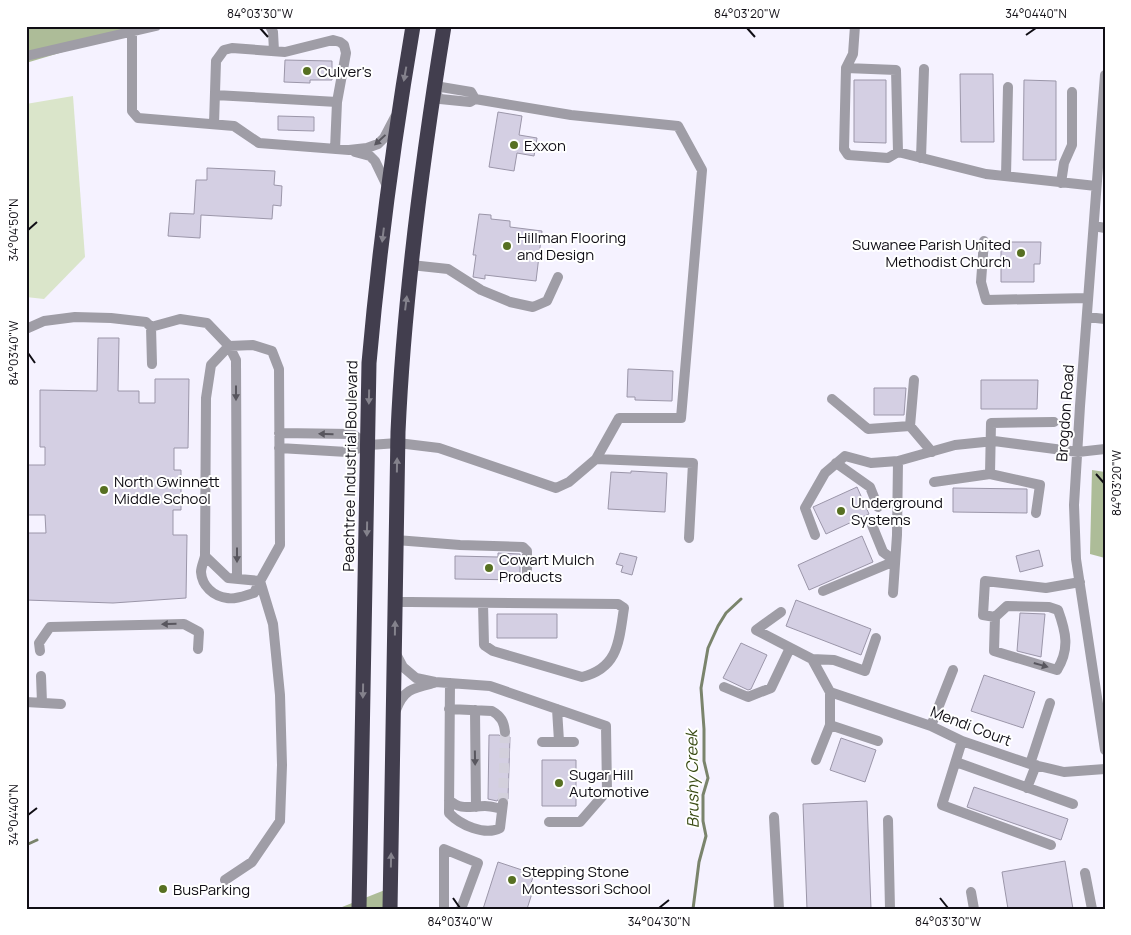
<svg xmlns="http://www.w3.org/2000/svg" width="1131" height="935" viewBox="0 0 1131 935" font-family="Manrope,sans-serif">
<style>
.green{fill:#dae5ca}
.forest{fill:#adbc98}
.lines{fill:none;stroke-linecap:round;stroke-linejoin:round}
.stream{stroke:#7a846c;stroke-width:3}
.building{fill:#d4cfe3;stroke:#9b96a9}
.minor-tunnel{stroke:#d3d0dc;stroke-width:10;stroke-dasharray:10 5;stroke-linecap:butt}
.minor{stroke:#9f9da6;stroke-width:10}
.highway{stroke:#423e4e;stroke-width:15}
.oneway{fill:#84828c}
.oneway2{fill:#58565e}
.ticks{fill:none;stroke:#100e15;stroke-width:2}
.poi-dot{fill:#577022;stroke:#fff;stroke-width:2}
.labels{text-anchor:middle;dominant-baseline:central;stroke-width:4;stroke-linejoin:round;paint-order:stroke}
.poi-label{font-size:15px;fill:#100e15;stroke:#fff;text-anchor:start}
.street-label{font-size:15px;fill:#100e15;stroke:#fff}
.water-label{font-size:16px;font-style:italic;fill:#3a4c15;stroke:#fff}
.neatline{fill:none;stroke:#100e15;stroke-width:2}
.ticks-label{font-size:12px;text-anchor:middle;fill:#100e15}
</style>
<rect width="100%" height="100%" fill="#f5f2ff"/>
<!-- green -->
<path class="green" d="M73,96l12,161 -41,42 -18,-2v-193z"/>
<!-- forest -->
<path class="forest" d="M26,26h144l-57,11 -87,26z
M1092,470l13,2v86l-15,-4z
M395,886l-1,23h-57z"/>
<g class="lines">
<!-- stream -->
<path class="stream" d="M26,845l11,-5
M693,909l6,-47 7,-26 -3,-15v-26l5,-17 -4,-17v-32l-3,-41 7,-40 10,-22 8,-13 15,-14"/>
</g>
<!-- building -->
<path class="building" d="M285,60l47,1v19h-22v3l-26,-1z
M960,74h33l1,68h-33z
M854,80h32v63l-32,-1z
M1024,80l32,1v79h-33z
M498,112l24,4 -3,19 18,3 -3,18 -17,-3 -3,18 -25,-4z
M278,116l36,1v14l-36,-1z
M207,168l68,3 -1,14 8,1 -1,20 -8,-1 -1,14 -71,-4 -1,23 -32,-2 2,-23 24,1 2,-34h11z
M479,214l12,1v4l19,2v6l32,4 -6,50 -51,-6v4l-12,-2 3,-22h-3z
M1001,242h40l-1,22h-6v18h-33z
M98,338h21l-1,53h21v12h16v-24h34l-1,69h-14v22h7v40h-8v25h14l-1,63 -73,5 -87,-3v-67h20l-1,-18h-18l1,-50h17v-18h-5v-57l57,1z
M628,369l45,2 -1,30 -37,-1v-3h-8z
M981,380h57l-1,29h-56z
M874,388h32l-2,27h-30z
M631,471l36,2 -2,39 -57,-3 3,-37 20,1z
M857,487l12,27 -43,20 -13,-27z
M953,488l74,1v24l-74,-1z
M862,536l11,26 -64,28 -11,-25z
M1039,550l4,16 -23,6 -4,-16z
M498,553l22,1v20l3,6 -68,-1v-23l43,1z
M620,553l17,4 -5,18 -11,-3 2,-6 -7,-2z
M796,600l75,29 -10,26 -75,-29z
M1020,613l25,1 -4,43 -24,-6z
M497,614h60v24h-60z
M741,643l26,12 -16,34 -3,1 -25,-12z
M984,675l51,17 -12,36 -52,-17z
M489,735h10l6,4 5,-2 -2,62 -5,-3 -3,1 -3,4 -9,-2z
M841,738l35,12 -11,32 -35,-12z
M542,760h34v46h-34z
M974,787l94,32 -7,21 -94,-33z
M867,801l4,108h-64l-4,-105z
M1065,861l8,48h-65l-6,-37z
M498,862l36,12 -4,12 4,1 -7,22h-44z"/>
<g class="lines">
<!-- minor-tunnel -->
<path class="minor-tunnel" d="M503,803l2,-71"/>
<!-- minor -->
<path class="minor" d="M270,26l3,6 1,19
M132,32v79l6,7 96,8 25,17 90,7 18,-2 11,-4 6,-6 11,-21
M26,56l130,-30
M846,68l7,-14 2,-28
M1105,75l-25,331 -6,99 2,54 29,191
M441,87l30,5 4,7 -5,3 -30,-3 -6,-8z
M215,95l122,7
M475,99l96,16 107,11 24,44 -21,248h-62l-23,41
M214,124l2,-63 8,-11 8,-2 53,4 48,-12 7,2 4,3 2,8 -9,49 -2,47
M355,152l15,4 5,5 13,27
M898,152l-2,-82 -50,-2 -2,81 4,6 40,3 10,-6 88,22 110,12
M921,158l3,-89
M1006,176l2,-89
M1061,183l3,-20 8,-18v-53
M1094,226l11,2
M984,241l-3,41 5,18 102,-2
M411,265l37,4 33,21 29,12 23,5 14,-6 11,-24
M1087,317l18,2
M26,329l18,-8 31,-4 36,1 35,4 5,5
M253,345l19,6 7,18 1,176 -20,36 -32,-3 -23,-22 1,-158 5,-33 18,-19z
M152,364l-1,-37 29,-8 27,4 22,23 7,14 1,219
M914,380l-4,46 22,26
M832,399l36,30 42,-3
M279,433l73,1 17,11
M279,448l68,4 22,-7 29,-2 41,5 117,40 13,-6 27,-23 97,4 -4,75
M836,463l34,24 8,20
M934,482l56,-8
M1036,513l4,-28 -50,-11 1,-51 63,-1
M872,525l11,27 12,9
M815,535l-10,-27 20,-35 20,-17 26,7 27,-2 57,-16 39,-4 84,11 27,-3
M396,540l64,5 63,2 4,4v23
M205,556c-1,5 -4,11 -4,16 1,14 12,24 26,26 9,2 19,-3 27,-5l6,-12
M823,591l72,-30
M893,593l4,-58 1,-74
M395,602h15l208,2 6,4c-5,32 -5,60 -42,69l-89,-26 -9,-6 -1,-42
M781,612l-25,18 56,29 18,33v33l-14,35
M995,617l12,-11 42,1 9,3c8,22 12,39 -1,60l-63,-19 1,-34 -12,-2 2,-34 61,7 34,-6
M40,651l-1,-8 11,-16 134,-3 15,8 -1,17
M395,652l8,15 13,11 19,4 55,4 116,40 1,65 -27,31h-31
M812,659l22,1 31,11 11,-33
M41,676l1,27
M450,683l-1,130c11,12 36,23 51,15l3,-25
M724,687l24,10 23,-9 19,-40
M830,692l101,34 31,15 68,23 34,8 41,-3
M26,702l35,2
M449,709l43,2c9,5 12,11 13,21
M557,709l2,32
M396,710c8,-21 17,-22 38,-27
M475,710l1,97
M830,725l48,16
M931,726l22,-56
M962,741l-20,64 109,40
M542,742h32
M956,762l117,42
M1030,764l20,-61
M1027,788l9,-23
M449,800c13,11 20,6 36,6 6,0 12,2 17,3
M774,817l5,92
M888,820l2,89
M1085,873l7,36
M225,880l27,-18 28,-41 2,-56 -2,-70 -7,-71 -13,-43
M971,892l3,17
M444,909v-60l34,14 -17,46"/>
<!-- highway -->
<path class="highway" d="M359,909l10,-546c10,-113 25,-225 44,-337
M390,909l8,-477c6,-136 24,-271 46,-406"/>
</g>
<!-- one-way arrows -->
<defs><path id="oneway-solid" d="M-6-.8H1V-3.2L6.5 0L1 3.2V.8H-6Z" transform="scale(1.25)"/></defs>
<g class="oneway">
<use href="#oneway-solid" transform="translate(405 74) rotate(100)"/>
<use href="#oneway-solid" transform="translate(383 235) rotate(97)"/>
<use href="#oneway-solid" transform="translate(406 303) rotate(-83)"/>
<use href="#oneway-solid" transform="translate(369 397) rotate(91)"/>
<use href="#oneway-solid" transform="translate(397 465) rotate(-89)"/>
<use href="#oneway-solid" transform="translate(367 529) rotate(91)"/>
<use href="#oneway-solid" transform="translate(395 628) rotate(-89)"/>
<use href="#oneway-solid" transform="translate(363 691) rotate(91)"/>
<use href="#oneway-solid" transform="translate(391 860) rotate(-89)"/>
</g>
<g class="oneway2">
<use href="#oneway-solid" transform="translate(380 140) rotate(137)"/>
<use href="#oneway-solid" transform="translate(236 393) rotate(90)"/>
<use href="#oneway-solid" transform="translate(326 434) rotate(-179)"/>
<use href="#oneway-solid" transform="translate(237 555) rotate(90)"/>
<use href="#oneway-solid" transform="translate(169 624) rotate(179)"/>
<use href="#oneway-solid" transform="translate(1041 665) rotate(16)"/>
<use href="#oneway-solid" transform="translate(475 758) rotate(89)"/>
</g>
<!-- ticks -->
<path class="ticks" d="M260,28l8,9M747,28l8,9M1026,35l10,-7M28,230l9,-8M28,353l7,10M1096,474l8,9M28,815l9,-7M453,898l7,10M940,898l8,10M659,908l10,-8"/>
<!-- markers -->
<g class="poi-dot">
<circle cx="307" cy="71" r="5"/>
<circle cx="514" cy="145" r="5"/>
<circle cx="507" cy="246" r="5"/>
<circle cx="1021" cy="253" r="5"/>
<circle cx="104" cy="490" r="5"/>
<circle cx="841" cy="511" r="5"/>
<circle cx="489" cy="568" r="5"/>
<circle cx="559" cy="783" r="5"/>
<circle cx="512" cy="880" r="5"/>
<circle cx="163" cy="889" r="5"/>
</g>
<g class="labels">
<!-- poi labels -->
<g class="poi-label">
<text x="317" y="71">Culver's</text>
<text x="524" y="145">Exxon</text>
<text x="517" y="237">Hillman Flooring<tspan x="517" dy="17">and Design</tspan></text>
<text x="1011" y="244" text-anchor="end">Suwanee Parish United<tspan x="1011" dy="17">Methodist Church</tspan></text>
<text x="114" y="481">North Gwinnett<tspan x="114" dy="17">Middle School</tspan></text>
<text x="851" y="502">Underground<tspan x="851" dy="17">Systems</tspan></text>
<text x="499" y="559">Cowart Mulch<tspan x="499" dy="17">Products</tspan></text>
<text x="569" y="774">Sugar Hill<tspan x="569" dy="17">Automotive</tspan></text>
<text x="522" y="871">Stepping Stone<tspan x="522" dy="17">Montessori School</tspan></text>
<text x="173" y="889">BusParking</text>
</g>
<!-- street labels -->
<g class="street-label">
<text transform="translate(1065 413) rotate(-86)">Brogdon Road</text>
<text transform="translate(350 466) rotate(-89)">Peachtree Industrial Boulevard</text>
<text transform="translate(971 726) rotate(21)">Mendi Court</text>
</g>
<!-- water labels -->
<g class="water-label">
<text transform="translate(692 779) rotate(-91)">Brushy Creek</text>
</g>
</g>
<!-- border -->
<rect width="1131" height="935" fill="none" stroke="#ffffff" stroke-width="55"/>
<rect x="28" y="28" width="1076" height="880" class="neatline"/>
<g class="ticks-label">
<text x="260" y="18">84°03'30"W</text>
<text x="747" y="18">84°03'20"W</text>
<text x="1036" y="18">34°04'40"N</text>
<text transform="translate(14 230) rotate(-90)" y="4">34°04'50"N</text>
<text transform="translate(14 353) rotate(-90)" y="4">84°03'40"W</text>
<text transform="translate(1117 483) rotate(-90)" y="4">84°03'20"W</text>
<text transform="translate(14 815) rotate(-90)" y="4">34°04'40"N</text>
<text x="460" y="926">84°03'40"W</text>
<text x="659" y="926">34°04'30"N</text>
<text x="948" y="926">84°03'30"W</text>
</g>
</svg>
